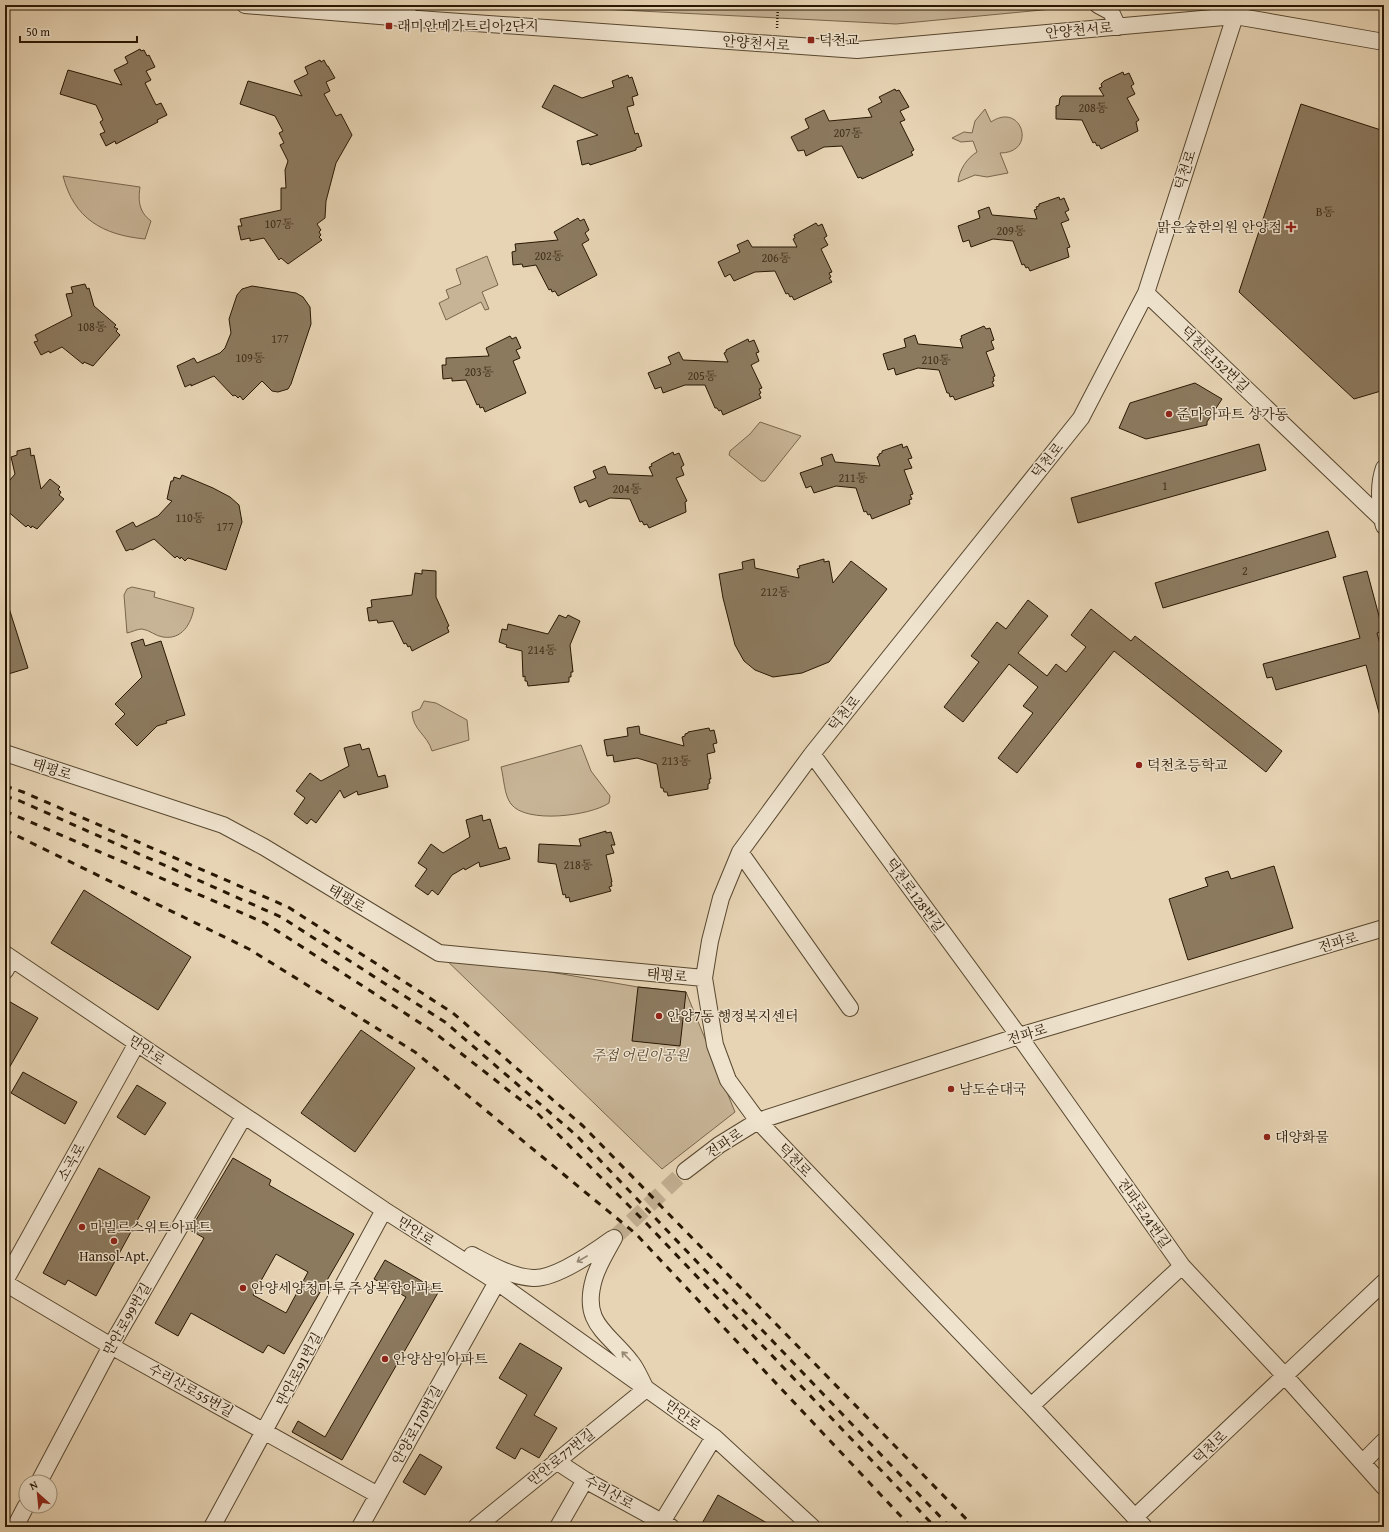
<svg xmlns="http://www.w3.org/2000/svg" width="1389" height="1532" viewBox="0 0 1389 1532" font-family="'Gentium Book Plus','Noto Serif KR',serif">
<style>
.green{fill:#c7b496;stroke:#78664c}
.building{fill:#8c7a5f;stroke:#291803;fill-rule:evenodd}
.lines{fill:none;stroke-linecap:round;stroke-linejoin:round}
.minor-tunnel{stroke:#c1ae91;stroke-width:16;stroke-dasharray:16 8;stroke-linecap:butt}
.minor-casing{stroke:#58472f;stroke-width:18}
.path{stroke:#291803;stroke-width:2.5;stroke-dasharray:1 2;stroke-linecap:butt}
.minor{stroke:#efe3ce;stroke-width:16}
.rail{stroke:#291803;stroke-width:3;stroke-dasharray:7 7;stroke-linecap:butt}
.oneway{stroke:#968873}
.poi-dot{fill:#8f2418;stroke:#efe3ce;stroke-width:1.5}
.labels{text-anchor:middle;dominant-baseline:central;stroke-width:3;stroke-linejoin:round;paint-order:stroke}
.number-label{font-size:12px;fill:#42301a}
.poi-label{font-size:14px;fill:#291803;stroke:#efe3ce;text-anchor:start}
.street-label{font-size:14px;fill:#291803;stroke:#efe3ce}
.park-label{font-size:14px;font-style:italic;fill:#58472f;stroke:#efe3ce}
</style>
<rect width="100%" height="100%" fill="#e7d4b4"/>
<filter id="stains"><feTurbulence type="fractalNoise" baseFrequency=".005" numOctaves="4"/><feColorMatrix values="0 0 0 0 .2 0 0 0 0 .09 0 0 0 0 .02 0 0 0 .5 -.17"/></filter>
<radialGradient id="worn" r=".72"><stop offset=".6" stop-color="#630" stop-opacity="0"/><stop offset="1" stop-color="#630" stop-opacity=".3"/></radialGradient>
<!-- green -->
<path class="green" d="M522,5h572l-198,19z
M985,109l6,13c31,-21 47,31 9,31l8,20 -21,4 -12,-2 -17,7c1,-12 9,-24 19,-30l-4,-11 -12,1 -9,-4 12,-6 8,1 3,-12z
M63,176l77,11c-2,14 -1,25 11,34l-6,18c-42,-4 -71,-20 -82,-63z
M487,256l11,29 -16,7 7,17 -4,1 -4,-8 -35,18 -7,-17 10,-5 -3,-8 15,-6 -5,-15z
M760,422l41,14 -36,45h-4l-32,-26 1,-4 20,-17z
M132,587l23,5 -1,5 40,11c-3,16 -12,32 -31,29 -8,-1 -13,-7 -21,-8 -5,0 -10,3 -15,4l-3,-38 3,-6z
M424,701l12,2 31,17 2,20 -37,11c-5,-17 -19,-20 -20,-39l8,-3z
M581,745l10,26 19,25 -1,7c-19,13 -83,21 -98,1 -7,-9 -7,-26 -10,-37z
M439,953l199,34 48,5 49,120 -73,57z"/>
<!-- building -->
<path class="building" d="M140,49l1,2 3,-1 3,6 2,-1 6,12 -9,4 5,9 -6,3 11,22 5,-2 6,12 -10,5 1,2 -42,22 -1,-3 -9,5 -6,-12 5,-2 -5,-10 3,-2 -7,-15 -36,-11 8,-24 54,15 -8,-15 14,-7 -3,-6z
M320,60l1,2 3,-2 3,6h1l7,12 -9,4 4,9 -6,3 12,22 5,-2 11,21 -16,28 -10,38 -1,17 -8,6 4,6 -2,2 2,3 -2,2 3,3 -34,24 -7,-6 -2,2 -15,-22 -14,3v-3l-9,2 -3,-14h4l-2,-7 41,-9v-22h5l-1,-18 3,-9 -8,-16 4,-2 -5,-10 4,-2 -8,-15 -35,-12 8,-23 54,15 -8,-15 14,-7 -3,-7z
M1123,72l1,3 5,-2 5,11 -3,2 4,8 -8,4 12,22 -3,2 2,9 -37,18 -2,-4 -2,1 -2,-4 -2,1 -11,-23 -26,-1v-13l3,-1 1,-7 2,-2h42l-5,-8 3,-1 -1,-3 3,-3z
M628,75l1,3 3,-1 6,18 -6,2 2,8 -7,2 8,27 3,-1 4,13 -6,2v2l-46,15 -1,-2 -7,2 -5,-24 21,-6 -56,-28 12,-22 28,13 32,-11 -2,-6z
M895,89l1,2 3,-1 10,17 -9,4 5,9 -5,2 14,28 -3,2 2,3 -51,24 -1,-2 -3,1 -16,-32 -18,1 -18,9 -2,-6 -6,1 -7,-14 18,-9 -4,-9 19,-9 5,11 43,-4 -4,-8 14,-7 -3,-5z
M1301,104l83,27v251l-3,9 -27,8 -115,-107z
M1059,197l1,3 4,-2 5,12 -4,2 4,8 -8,3 9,24 -3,1 2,9 -39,14 -2,-4 -2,1 -2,-4 -2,1 -9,-24 -20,-2 -22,8 -2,-7 -6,2 -5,-16 22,-8 -2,-7 11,-4 3,8 45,4 -3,-9 3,-1 -1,-2 3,-1v-2z
M578,218l2,3 4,-2 5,11 -4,3 4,7 -7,4 15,31 -39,21 -3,-5 -3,1 -1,-3 -2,1 -13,-25 -13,2 -1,-3 -9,1 -1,-13 4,-1 -1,-7 43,-4 -4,-8z
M816,223l2,3 4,-2 5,12 -3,2 4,7 -7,4 11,23 -3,1 2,4 -2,1 3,4 -38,18 -2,-4 -2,1 -2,-4 -2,1 -11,-23 -20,1 -21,9 -4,-7 -5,3 -7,-15 22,-10 -3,-7 11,-5 4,7h45l-4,-8 2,-1 -1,-3z
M85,284l2,5 2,-1 5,18 22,19 -2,2 4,2 -2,2 4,4 -27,31 -9,-4 -1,2 -21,-17 -12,6 -1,-2 -8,4 -7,-13 4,-1 -3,-6 37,-19 -6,-22 7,-1 -2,-6z
M252,286l44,7 7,4 7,10 1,17 -20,60 -3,5 -10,3 -6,-1 -10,-10 -19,19 -3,-4 -2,2 -3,-3 -2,1 -19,-20 -23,10v-2l-6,3 -8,-21 17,-8 3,5 23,-10 5,-5 6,-15 -2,-14 8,-24 5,-6z
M984,326l2,3 4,-1 4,12 -3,1 3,8 -8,3 9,24 -2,1 1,4 -2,1 2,4 -39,14 -2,-4 -3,1 -1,-4h-2l-8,-23 -21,-2 -22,7 -2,-7 -6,2 -5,-16 23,-7 -2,-8 11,-4 3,9 45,4 -3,-9 2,-1 -1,-2z
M510,336l2,3 4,-2 5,11 -5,2 4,8 -7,3 13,32 -41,19 -2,-5 -3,1 -1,-4 -2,1 -11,-25 -14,1v-3l-9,1 -1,-14h4v-7l43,-2 -3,-8z
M748,339l1,3 5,-2 5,12 -3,1 3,8 -8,4 11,23 -3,1 2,4 -2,1 2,4 -38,17 -2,-5 -2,1 -2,-3h-2l-10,-23h-20l-22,8 -2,-6 -6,2 -7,-16 23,-9 -3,-7 11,-5 4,8 45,2 -4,-9 2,-1v-2z
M1195,383l27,16 -15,23v3l-61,14 -27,-11 11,-25z
M902,444l1,4 4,-2 5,12 -4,1 4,9 -8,2 9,24 -3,1 2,4 -3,1 1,4 -38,15 -2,-5 -2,1 -2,-4 -2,1 -8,-24 -20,-2 -22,7 -3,-7 -5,2 -6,-15 23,-8 -2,-7 11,-4 3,8 45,4 -3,-9 2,-1v-2l3,-1v-2z
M1259,444l7,26 -188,53 -7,-25z
M30,448l1,8 3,-1 7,34 9,-10 10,8 -2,2 3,3 -2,3 5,4 -27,30 -5,-3 -1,2 -3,-3 -2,2 -21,-18v-23l10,-12 -4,-17 6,-2v-4z
M673,452l1,3 5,-2 5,12 -3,2 3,8 -8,3 11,23 -2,1 1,10 -37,16 -2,-4 -3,1 -2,-4 -2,1 -10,-23 -20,-1 -21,9 -3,-7 -6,3 -6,-16 22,-9 -3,-7 12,-5 3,8 45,2 -4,-9 3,-1 -1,-2z
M182,475l31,13 17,9 9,8 3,17 -16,48 -38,-12 -3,3 -4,-4 -1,2 -3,-3 -2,2 -21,-19 -22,11 -1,-1 -5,2 -10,-20 17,-9 3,5 22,-11 14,-15 -5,-2 4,-18h2l1,-4 6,2z
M1328,531l8,26 -173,51 -8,-25z
M754,559l1,9 44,10 -2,-9 3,-1 -1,-2 25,-7v3l5,-1 4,22 18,-22 36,28 -58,73 -27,11 -29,4 -18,-7 -11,-9 -9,-16 -12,-47 -4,-24 24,-5 -1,-7z
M422,570l14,1v26l13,29 -2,1 2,5 -37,19 -2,-5 -2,1 -2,-4 -2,1 -11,-23 -15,2 -1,-3 -8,1 -2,-13 5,-1 -1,-7 41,-5 3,-22 7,1z
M1367,571l16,60 -6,2 7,25v57l-4,1 -14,-51 -90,25 -4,-13 -5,1 -4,-14 97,-26 -17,-61z
M1028,600l20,16 -30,37 29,23 9,-12 10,8 20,-25 -15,-12 20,-26 40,32 4,-5 147,115 -16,21 -152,-121 -97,122 -19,-15 35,-45 -10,-7 15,-19 -29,-23 -46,58 -19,-15 35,-45 -8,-6 26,-34 9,7z
M5,605h3l20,63 -23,7z
M559,615l7,3 2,-3 12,6 -10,24 3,27h-2v5h-2v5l-41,4 -1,-5h-2v-5l-2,1 -1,-26 -16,-4 1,-2 -8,-3 3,-13 5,1 1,-6 40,10z
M143,639l2,7 16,-5 24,74 -19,6 1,2 -10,3 -20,20 -22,-22 10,-10 -10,-10 27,-27 -11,-34z
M639,726l1,8 44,12 -2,-9 3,-1v-2l3,-1v-1l21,-4 1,3 4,-1 3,13 -4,1 2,8 -8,2 4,25h-2l1,4 -2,1v5l-40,7 -1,-4h-3l-1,-4h-2l-4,-24 -20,-6 -23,4 -1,-7 -6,1 -3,-16 24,-4 -1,-8z
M360,744l2,6 7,-2 9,29 7,-2 3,12 -30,8 -1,-4 -13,7 -4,-8 -24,33 -5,-4 -4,5 -13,-10 11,-16 -9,-7 14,-18 11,8 28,-15 -5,-18z
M482,815l1,6 7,-2 9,30 7,-2 4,12 -30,8 -1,-5 -14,8 -1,-2 -12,7 -14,20 -6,-5 -4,5 -13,-9 12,-17 -9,-6 13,-19 12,9 27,-16 -4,-17z
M606,831v2l5,-1 4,13h-4l3,8 -8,2 6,27h-1l1,4 -3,1 2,4 -41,11 -1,-5 -3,1 -1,-4 -2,1 -7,-31 -18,-2 1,-18 42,2 -2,-7z
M1274,866l19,62 -105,32 -19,-61 39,-13 -3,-8 23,-7 3,8z
M84,890l107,67 -33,53 -107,-67z
M638,987l48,5 -6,54 -48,-5z
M5,999l33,19 -33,57z
M361,1030l54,38 -60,84 -54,-39z
M23,1072l54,30 -12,22 -54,-31z
M137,1085l29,18 -21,32 -28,-18z
M233,1158l38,22 -2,5 85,49 -70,120 -16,-9 -5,8 -72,-40 -13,23 -23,-13 49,-85 -14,-8zM276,1254l32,18 -22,41 -33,-18z
M99,1168l51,29 -54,99 -28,-16 -3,5 -22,-12z
M385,1260l54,31 -97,169 -50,-28 6,-11 27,16 81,-140 -32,-18z
M520,1343l42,25 -28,47 23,13 -18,30 -18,-10 -6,11 -19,-11 31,-53 -28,-17z
M420,1454l22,13 -17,28 -22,-13z
M718,1495l56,32h-74z"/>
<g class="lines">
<!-- minor-tunnel -->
<path class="minor-tunnel" d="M614,1238l71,-67"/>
<defs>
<path id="minor" d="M245,5l159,13 453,32 378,-34 149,26
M1098,5l13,7 7,15
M404,18l5,-13
M1146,293l236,226 2,7
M1384,468c-6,17 -4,33 -2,51l2,-1
M5,753l218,72 41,22 175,106 265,25
M812,754l207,282 163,230 103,110 99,111
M740,852l110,156
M5,954l379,256 113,72 217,155 98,90
M5,971l7,-12
M685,1171l34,-26 39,-24 261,-85 365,-108
M472,1255c19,10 40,22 61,23 23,1 61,-26 79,-39
M5,1281l132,-238
M5,1283l106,63 267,149
M1031,1406l151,-140
M556,1461l29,19 86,47
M1363,1462l21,-21
M39,1482l72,-136 133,-230
M1135,1517l249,-235
M15,1527l11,-21
M212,1527l172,-317
M360,1527l137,-245
M476,1527l170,-138c-5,-9 -9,-20 -15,-27 -23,-30 -50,-38 -37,-83 4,-14 13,-28 20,-41
M558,1527l27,-47
M659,1527l55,-90
M1144,1527l-113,-121 -273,-285 -30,-41 -13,-35 -11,-67 6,-37 11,-43 19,-46 72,-98 269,-336 65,-125 89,-277 5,-11"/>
</defs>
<!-- minor casing -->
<use href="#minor" class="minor-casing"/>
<!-- path -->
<path class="path" d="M777,28l1,-23"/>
<!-- minor -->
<use href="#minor" class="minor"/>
<!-- rail -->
<path class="rail" d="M5,786l18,6 265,115 165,106 130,113 391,401
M5,796l15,5 261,116 164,105 131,113 374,392
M5,811l260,112 166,107 104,81 112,113 288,303
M5,830l244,119 166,103 221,182 275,293"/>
</g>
<!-- one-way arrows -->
<defs><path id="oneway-shaft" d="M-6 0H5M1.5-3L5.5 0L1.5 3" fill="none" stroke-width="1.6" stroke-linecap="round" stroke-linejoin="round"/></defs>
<g class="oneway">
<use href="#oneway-shaft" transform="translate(582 1259) rotate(150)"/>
<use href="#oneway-shaft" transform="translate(626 1356) rotate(-134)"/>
</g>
<!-- markers -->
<g class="poi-dot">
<rect x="385" y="22" width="8" height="8" rx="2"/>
<rect x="807" y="36" width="8" height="8" rx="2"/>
<path d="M1289 221h4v4h4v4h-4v4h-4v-4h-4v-4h4z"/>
<circle cx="1169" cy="414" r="4"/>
<circle cx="1139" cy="765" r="4"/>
<circle cx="659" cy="1016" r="4"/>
<circle cx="951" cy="1089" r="4"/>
<circle cx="1267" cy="1137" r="4"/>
<circle cx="82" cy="1227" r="4"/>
<circle cx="114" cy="1241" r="4"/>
<circle cx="243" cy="1288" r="4"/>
<circle cx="385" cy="1359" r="4"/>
</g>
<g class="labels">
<!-- number labels -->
<g class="number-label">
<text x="1093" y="107">208동</text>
<text x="848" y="132">207동</text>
<text x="1325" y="211">B동</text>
<text x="279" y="223">107동</text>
<text x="1011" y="230">209동</text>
<text x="549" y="255">202동</text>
<text x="776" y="257">206동</text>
<text x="92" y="326">108동</text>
<text x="280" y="338">177</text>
<text x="250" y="357">109동</text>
<text x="936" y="359">210동</text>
<text x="479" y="371">203동</text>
<text x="702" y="375">205동</text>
<text x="853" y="477">211동</text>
<text x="1165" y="485">1</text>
<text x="627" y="488">204동</text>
<text x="190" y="517">110동</text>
<text x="225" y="526">177</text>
<text x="1245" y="570">2</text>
<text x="775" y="591">212동</text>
<text x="542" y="649">214동</text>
<text x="676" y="760">213동</text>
<text x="578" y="864">218동</text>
</g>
<!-- poi labels -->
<g class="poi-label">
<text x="397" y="26">래미안메가트리아2단지</text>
<text x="819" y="40">덕천교</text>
<text x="1282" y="227" text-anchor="end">맑은숲한의원 안양점</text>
<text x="1177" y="414">준마아파트 상가동</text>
<text x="1147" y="765">덕천초등학교</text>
<text x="667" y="1016">안양7동 행정복지센터</text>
<text x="959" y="1089">남도순대국</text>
<text x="1275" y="1137">대양화물</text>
<text x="90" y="1227">마빌르스위트아파트</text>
<text x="114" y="1256" text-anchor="middle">Hansol-Apt.</text>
<text x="251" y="1288">안양세양청마루 주상복합아파트</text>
<text x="393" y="1359">안양삼익아파트</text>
</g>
<!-- street labels -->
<g class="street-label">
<text transform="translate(1079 30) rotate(-5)">안양천서로</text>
<text transform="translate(756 43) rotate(4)">안양천서로</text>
<text transform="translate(1185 170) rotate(-72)">덕천로</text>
<text transform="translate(1215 359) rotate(44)">덕천로152번길</text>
<text transform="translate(1047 460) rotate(-51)">덕천로</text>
<text transform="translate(844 713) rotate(-51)">덕천로</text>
<text transform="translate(52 769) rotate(18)">태평로</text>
<text transform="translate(915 895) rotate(54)">덕천로128번길</text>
<text transform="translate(347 898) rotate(31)">태평로</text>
<text transform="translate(1338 942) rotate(-16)">전파로</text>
<text transform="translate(667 975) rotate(5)">태평로</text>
<text transform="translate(1027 1034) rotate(-17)">전파로</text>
<text transform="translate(147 1050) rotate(34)">만안로</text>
<text transform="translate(724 1143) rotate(-34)">전파로</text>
<text transform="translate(795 1160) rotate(46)">덕천로</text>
<text transform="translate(71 1162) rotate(-61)">소곡로</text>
<text transform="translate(1144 1213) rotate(55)">전파로24번길</text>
<text transform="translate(416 1231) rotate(33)">만안로</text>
<text transform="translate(127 1319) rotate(-60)">만안로99번길</text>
<text transform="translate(299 1369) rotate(-62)">만안로91번길</text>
<text transform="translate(191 1390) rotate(29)">수리산로55번길</text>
<text transform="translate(683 1415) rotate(36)">만안로</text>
<text transform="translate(417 1425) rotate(-61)">안양로170번길</text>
<text transform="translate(1210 1447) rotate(-43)">덕천로</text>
<text transform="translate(561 1457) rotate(-39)">만안로77번길</text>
<text transform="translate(609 1492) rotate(29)">수리산로</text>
</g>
<!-- park labels -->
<g class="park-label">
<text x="640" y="1055">주접 어린이공원</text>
</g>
</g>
<!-- margin -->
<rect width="1389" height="1532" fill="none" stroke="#e7d4b4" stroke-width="20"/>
<rect x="6" y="6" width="1377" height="1520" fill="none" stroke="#291803" stroke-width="2"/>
<rect x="10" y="10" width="1369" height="1512" fill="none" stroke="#291803"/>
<!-- north arrow -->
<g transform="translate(38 1494) rotate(333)"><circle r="19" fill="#efe3ce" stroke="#a0927d"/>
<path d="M0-3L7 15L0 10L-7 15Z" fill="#8f2418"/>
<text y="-6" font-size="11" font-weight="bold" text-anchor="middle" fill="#291803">N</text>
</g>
<!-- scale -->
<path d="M20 36v6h117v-6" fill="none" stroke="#291803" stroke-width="2"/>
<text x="26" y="36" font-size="12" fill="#291803" stroke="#efe3ce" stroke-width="3" paint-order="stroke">50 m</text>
<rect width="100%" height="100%" filter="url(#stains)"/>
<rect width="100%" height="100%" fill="url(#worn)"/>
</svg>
